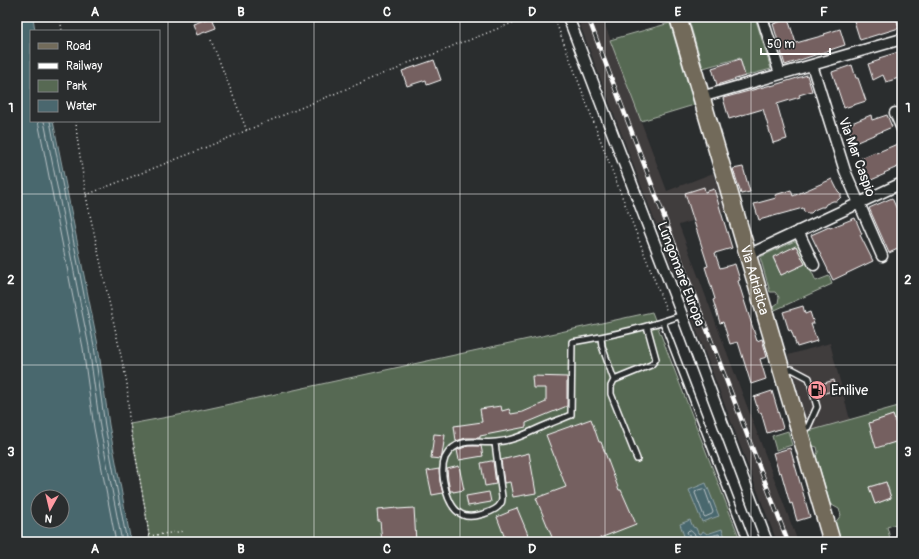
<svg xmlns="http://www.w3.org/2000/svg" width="919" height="559" viewBox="0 0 919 559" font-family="Pangolin,sans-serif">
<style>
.built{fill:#403c3d}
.green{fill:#576953;stroke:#abb4a9;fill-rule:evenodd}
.water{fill:#4a676e;stroke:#92a4a8;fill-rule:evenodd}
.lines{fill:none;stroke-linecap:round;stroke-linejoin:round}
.shore{stroke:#b7c2c5;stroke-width:1}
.building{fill:#746060;stroke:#fff}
.service-casing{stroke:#fff;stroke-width:8}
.minor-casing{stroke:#fff;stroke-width:13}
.primary-casing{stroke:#fff;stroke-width:19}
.path{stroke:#fff;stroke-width:1.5;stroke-dasharray:1 3;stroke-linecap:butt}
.service{stroke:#2a2d2e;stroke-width:5}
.minor{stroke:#2a2d2e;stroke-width:10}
.primary{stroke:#726b5a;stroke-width:16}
.rail-casing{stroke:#fff;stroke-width:4.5}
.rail{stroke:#2a2d2e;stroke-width:3;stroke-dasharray:9;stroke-linecap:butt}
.grid{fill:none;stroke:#fff;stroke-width:1;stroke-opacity:0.55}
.labels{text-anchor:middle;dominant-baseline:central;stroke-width:4;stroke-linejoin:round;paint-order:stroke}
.street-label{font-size:14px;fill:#fff;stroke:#2a2d2e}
.poi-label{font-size:14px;fill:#fff;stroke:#2a2d2e;text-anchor:start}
.neatline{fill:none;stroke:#fff;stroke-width:1.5}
.grid-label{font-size:13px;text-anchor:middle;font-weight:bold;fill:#fff}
</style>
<rect width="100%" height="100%" fill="#2a2d2e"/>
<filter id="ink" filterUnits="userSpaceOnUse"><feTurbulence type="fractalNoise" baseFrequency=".025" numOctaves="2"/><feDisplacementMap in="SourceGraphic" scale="8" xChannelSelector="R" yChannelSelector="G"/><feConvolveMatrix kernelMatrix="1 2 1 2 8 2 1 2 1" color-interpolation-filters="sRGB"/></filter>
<g filter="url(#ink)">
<!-- built -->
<path class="built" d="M577,17h25l65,174 46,-18 12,38 -46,14 119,317h-21z
M830,343l20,77 -41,11 -21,-76z"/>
<!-- green -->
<path class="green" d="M688,17h67l16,52 -26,7 -5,-18 -37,10z
M670,23l24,82 -53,16 -31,-81z
M797,240l19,41 13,-5 3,8 -57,26 -1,-4 4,-3 1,-6 -4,-5h-5l-10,-35zM796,246l9,18 -24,11 -8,-17z
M652,312l89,230h-591l-5,-34 -15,-84 54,-10z
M902,405v117l-15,5 4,15h-50l-6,-19 6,-8 -2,-6 -9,-5 -14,-48 2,-4 -1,-5 -4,-1 -4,-15zM893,415l8,25 -25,7 -7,-24zM886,482l5,16 -16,6 -6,-17z
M788,431l4,14 -16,5 -4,-14z"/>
<!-- water -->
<path class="water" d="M17,17h16l2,14h-4v90h22l45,224 11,80 22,117h-114zM38,497h24v24h-24z
M706,483l13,33 -17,6 -13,-32z
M690,520l3,7 3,1 2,5 3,1 2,-3 4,3 15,-5 5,13h-34l-8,-3 -5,-15z"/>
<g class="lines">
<!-- shore -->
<path class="shore" d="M38,121l45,227 11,80 22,114
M44,121l45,226 11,80 22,115
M50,121l44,225 11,80 22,116
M703,489l2,1 8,22 -1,2 -7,3 -1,-1 -9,-23 1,-2z
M693,542c0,-5 -5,-6 -6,-10l2,-2c4,2 4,3 7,6 5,4 17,-1 23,-2l4,8"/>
</g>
<!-- building -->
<path class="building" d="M212,17l4,11 -19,7 -4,-11z
M869,17h27l3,11 -39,12 -6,-19z
M788,19l8,24 29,-8 -1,-1 16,-5 5,16 -60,20 -12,-41z
M902,51v26l-16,5 -3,-7 -10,5 -5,-16 12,-4 -1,-2z
M740,59l5,17 -28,9 -5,-17z
M434,60l7,20 -14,5 -1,-5 -19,6 -5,-15z
M852,65l4,13h2l8,23 -22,7 -12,-36z
M807,75l5,16 -13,4 1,2 -23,7 10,35 -14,4 -10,-34 -34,10 -6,-21 48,-13v1z
M871,115l1,5 15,-5 5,12 -37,16 -8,-18z
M902,142v23l-18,8 1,1 -16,7 -10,-22 16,-7 1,1z
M743,167l7,25 -9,2 -8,-25z
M832,179l6,12 3,3v3l-3,3 -2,1h-3l-7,3 -2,3h-3l-7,3 -3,3h-4l-3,-1 -1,-4 -44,12 -5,-16 22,-6 -1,-3 16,-5 2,6z
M704,187l1,5 9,-3 18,59 -17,5 5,15 15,-4 5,16 -2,1 19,60 5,-2 5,18 -7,2 6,20 -15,5 -13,-42 -8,2 -7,-22 -3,1 -7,-23 2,-1 -10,-32 3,-1 -23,-73z
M892,198l10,23v26l-13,6 -20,-45z
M855,218l7,16 -2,1 13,26 -40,19 -22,-45 18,-8 1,1z
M796,246l9,18 -24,11 -8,-18z
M803,306l2,8 5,-2 4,12h-3l6,17 -20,6 -6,-17 -2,1 -6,-19z
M532,376l35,1v29l-41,17v4l-46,9v2h-14l-10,3 -2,-15 28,-4 -2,-13 21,-3 1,5 7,-2 2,5 12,-2 23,-10v-14h-13z
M834,380l2,10 -18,5 -3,-9z
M772,391l11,37 -16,5 -6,-21 -2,1 -5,-16z
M893,415l9,25 -26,8 -7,-25z
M591,419l8,23h2l18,48h2l15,34 -46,18h-36l-18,-44 30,-11 -20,-52z
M434,434l11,1 -3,20 -1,4 -10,-1z
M468,446h13l2,10 -24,4 -2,-10z
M790,448l20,69 -13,4 -5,-18 -2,1 -9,-32 -2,1 -6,-20z
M529,453l7,40 -23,4 -3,-15 -6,1 -3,-23z
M491,461h2l3,23 -11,2 -4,-23z
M459,466l5,24 -11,2v-1h-3l-2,-11 -1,-11z
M439,469l1,13 3,11 -11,2 -5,-24z
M886,482l5,16 -16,6 -6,-17z
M489,492l2,10 -23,4 -2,-10z
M397,508v1l17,-1 2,34h-34l-2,-21h-2l-1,-11z
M517,508l10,24 3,10h-10l-2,-5 -12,4 -9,-24 12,-5 -1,-1z"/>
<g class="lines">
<defs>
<path id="service" d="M663,322l84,220
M601,338l1,8 12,34
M784,371l8,-2 17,9 8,29 -9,20 -8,2
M495,443l7,54c0,0 0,5 -1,6 -4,9 -29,16 -38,12 -16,-6 -24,-42 -18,-57 4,-8 10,-13 18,-15 11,-3 22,1 33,-1 15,-1 28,-7 41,-13 11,-5 22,-9 34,-14l1,-73c37,-6 74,-14 110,-27
M637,459l-26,-65v-8l3,-6 37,-15 5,-6 -9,-33"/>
<path id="minor" d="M568,17l114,298 85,227
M762,17l18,57
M812,65l33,106 37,85
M701,97l201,-58
M895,113l7,16
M798,231l16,34
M748,255l154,-72"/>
<g id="primary">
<path id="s1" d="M678,17l154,525"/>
</g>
</defs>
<!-- service casing -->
<use href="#service" class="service-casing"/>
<!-- minor casing -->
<use href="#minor" class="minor-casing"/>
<!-- primary casing -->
<use href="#primary" class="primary-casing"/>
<!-- path -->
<path class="path" d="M60,17l2,14
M554,17l62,164 51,131
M211,40l36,91
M76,121l1,16 10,64 40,182 2,36 16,89 5,34
M86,195l111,-44 190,-79 9,-2 9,-6 35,-12 19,-9 8,-2 60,-24
M149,536l35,-5"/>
<!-- service -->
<use href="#service" class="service"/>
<!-- minor -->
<use href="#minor" class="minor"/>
<!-- primary -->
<use href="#primary" class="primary"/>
<defs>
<path id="rail" d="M588,17l200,525"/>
</defs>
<!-- rail casing -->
<use href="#rail" class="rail-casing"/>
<!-- rail -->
<use href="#rail" class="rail"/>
</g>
</g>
<!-- grid -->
<path class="grid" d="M168,17v525M314,17v525M460,17v525M605,17v525M751,17v525M17,194h885M17,365h885"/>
<!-- icons -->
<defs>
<symbol id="fuel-disc" viewBox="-11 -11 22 22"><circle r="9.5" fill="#ff9aa2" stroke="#2a2d2e"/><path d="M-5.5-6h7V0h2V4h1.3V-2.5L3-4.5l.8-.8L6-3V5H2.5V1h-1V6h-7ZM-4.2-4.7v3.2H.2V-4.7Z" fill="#111"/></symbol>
</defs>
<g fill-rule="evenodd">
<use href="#fuel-disc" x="806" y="379" width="22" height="22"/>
</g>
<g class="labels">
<!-- street labels -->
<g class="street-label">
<text transform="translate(857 157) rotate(70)">Via Mar Caspio</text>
<text transform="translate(681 274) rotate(69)">Lungomare Europa</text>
<text stroke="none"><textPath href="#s1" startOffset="274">Via Adriatica</textPath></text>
</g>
<!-- poi labels -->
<g class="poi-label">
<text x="831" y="390">Enilive</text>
</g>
</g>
<!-- margin -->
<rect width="919" height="559" fill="none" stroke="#2a2d2e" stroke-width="44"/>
<!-- legend -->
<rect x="30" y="30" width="130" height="92" fill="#2a2d2e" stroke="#7f8182"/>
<rect x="38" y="43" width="20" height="6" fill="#726b5a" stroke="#7f8182"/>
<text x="66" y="50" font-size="12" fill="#ffffff">Road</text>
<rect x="38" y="63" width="20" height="6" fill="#ffffff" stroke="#7f8182"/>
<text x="66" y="70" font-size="12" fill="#ffffff">Railway</text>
<rect x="38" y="80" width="20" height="12" fill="#576953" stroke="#7f8182"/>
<text x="66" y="90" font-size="12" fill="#ffffff">Park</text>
<rect x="38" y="100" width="20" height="12" fill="#4a676e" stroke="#7f8182"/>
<text x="66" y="110" font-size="12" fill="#ffffff">Water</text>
<!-- north arrow -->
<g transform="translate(50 509) rotate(188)"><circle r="19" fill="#2a2d2e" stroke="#7f8182"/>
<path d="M0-3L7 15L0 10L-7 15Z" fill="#ff9aa2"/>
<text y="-6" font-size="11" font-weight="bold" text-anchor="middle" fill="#ffffff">N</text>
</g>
<!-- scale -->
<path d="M761 48v6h69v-6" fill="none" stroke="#ffffff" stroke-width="2"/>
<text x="767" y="48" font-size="12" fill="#ffffff" stroke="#2a2d2e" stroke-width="3" paint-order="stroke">50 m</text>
<rect x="22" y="22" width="875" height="515" class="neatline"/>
<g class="grid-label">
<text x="95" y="16">A</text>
<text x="241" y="16">B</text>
<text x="387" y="16">C</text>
<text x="532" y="16">D</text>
<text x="678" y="16">E</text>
<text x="824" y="16">F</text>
<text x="11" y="112">1</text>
<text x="908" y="112">1</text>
<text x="11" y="284">2</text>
<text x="908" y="284">2</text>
<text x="11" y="456">3</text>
<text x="908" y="456">3</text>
<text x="95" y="553">A</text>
<text x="241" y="553">B</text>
<text x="387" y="553">C</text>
<text x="532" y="553">D</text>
<text x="678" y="553">E</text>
<text x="824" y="553">F</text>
</g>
</svg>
